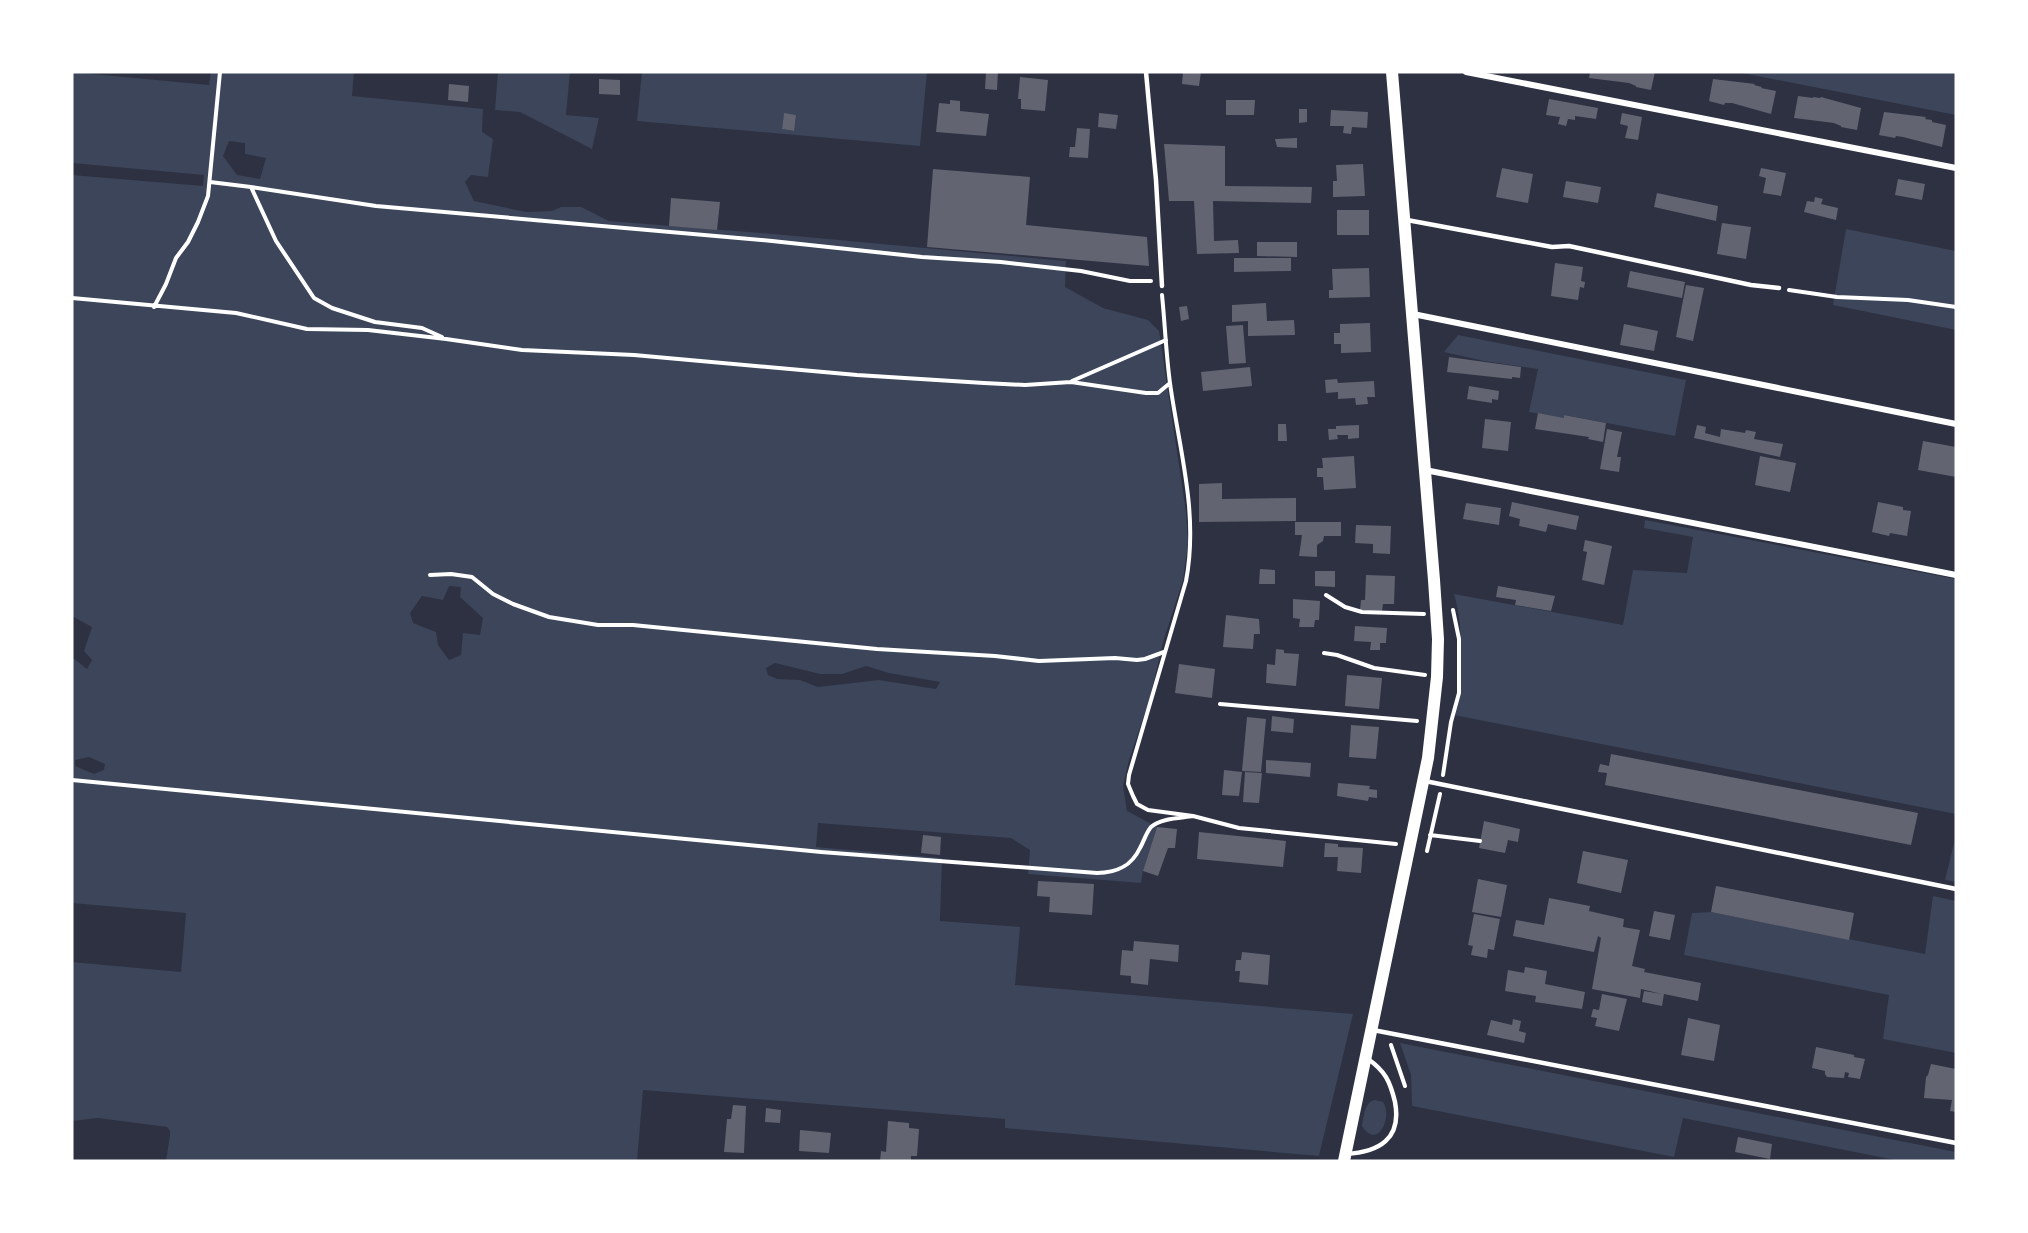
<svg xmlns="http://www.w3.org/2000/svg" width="2028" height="1233" viewBox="0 0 2028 1233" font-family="Jost,sans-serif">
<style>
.green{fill:#3c4559;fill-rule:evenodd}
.building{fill:#626471}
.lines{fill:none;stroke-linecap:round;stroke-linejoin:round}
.path{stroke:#fff;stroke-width:4}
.service{stroke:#fff;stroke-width:4.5}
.minor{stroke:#fff;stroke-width:6}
.secondary{stroke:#fff;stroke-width:12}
</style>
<rect width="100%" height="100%" fill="#2d3142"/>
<!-- green -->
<path class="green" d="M72,72l137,13 2,-13h143l-2,24 131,13 -1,23 11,7 -5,38 -17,-2 -6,7 9,19 52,11 26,-1 9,-4h20l28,14 165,13 292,27 -1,26 38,21 45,12 11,11 27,181 2,31 -5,37 -19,59 -15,62 -20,59 -6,26 4,25 30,16 -14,44 -2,12 -113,-9 2,-24 -19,-12 -193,-15 -2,24 126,11 -2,63 80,6 -5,58 338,29 -34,142 -314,-28v-9l-362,-29 -6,71h-471l4,-26v-4l-3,-4 -69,-9 -26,3v-159l109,10 5,-59 -114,-10v-246l15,12 5,-9 -8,-9 8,-24 -20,-11v-441l131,11 1,-11 -132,-12zM229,141l16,2v11l21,4 -6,21 -23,-4 -14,-19zM449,586l12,1 -1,10 23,21 -3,17 -17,-2 -2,22 -12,5 -11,-15 -2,-13 -23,-9 -3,-10 12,-17 21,4zM775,663l45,11h22l24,-8 23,7 51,9 -4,7 -57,-9 -61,7 -18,-7 -23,-1 -9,-4 -2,-7zM89,757l16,7 -1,6 -10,4 -19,-8v-6z
M498,72h72l-4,43 33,3 -7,31 -72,-37 -25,-2z
M642,72h285l-7,74 -283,-25zM784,114l12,1 -3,16 -11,-2z
M1737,72h219v43z
M1846,229l110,22v79l-123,-25z
M1458,335l228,45 -11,56 -110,-21 -1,3 -35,-6 9,-43 -54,-8 -40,-9z
M1645,520l311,59v235l-502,-99c5,-40 12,-82 0,-121l169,31 10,-55 54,3 6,-36 -49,-9z
M1956,835v47l-11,-2z
M1933,896l23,5v152l-73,-14 6,-44 -205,-40 8,-42 19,-1 214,42z
M1400,1043l556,109v9h-56l-217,-43 -9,39 -262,-51 -1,-31z
M1375,1100l8,2c10,14 -5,49 -21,24 2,-10 2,-24 13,-26z"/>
<!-- building -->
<path class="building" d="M986,72h12l-1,18 -12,-1z
M1183,72h18l-2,14 -17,-2z
M1590,72h65l-4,18 -15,-3v-1l-7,-3 -40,-5z
M1020,77l28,3 -3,31 -24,-2v-10h-3z
M599,79l21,1v15l-21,-1z
M1713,79l42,5 -1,1 8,2 -1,1 15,3 -5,23 -39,-11h-7l-1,2 -15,-4z
M449,84l20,2 -1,16 -20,-2z
M1798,96l15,2v-1l7,1 1,-1 40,11 -4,22 -16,-3v-1l-7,-3 -40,-5z
M1549,99l49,9 -2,11 -21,-3v4l-7,-1 -2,7 -8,-2 2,-7 -14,-2z
M950,100l10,1v10l29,3 -3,22 -50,-4 3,-29 11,1z
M1226,100h29l-1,15h-28z
M1299,109h8v13l-8,1z
M1331,110l37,2 -1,16 -15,-1 -1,7 -8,-1 1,-7h-14z
M1884,112l42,5 -1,2 7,1v2l14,3 -4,22 -39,-10 -7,-1 -1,2 -16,-3z
M784,113l12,2 -2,16 -12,-2z
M1099,113l19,2 -2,14 -18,-2z
M1622,113l20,4 -4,23 -13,-2 3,-12 -8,-2z
M1077,128l13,1 -2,29 -19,-1 1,-10h5z
M1297,138v10l-20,-1 -2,-8z
M1164,144l61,2v40l87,1 -1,16 -98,-2 1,40 24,-1 1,13 -42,1 -3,-53h-25z
M1363,164l2,32 -32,1v-16h4l-1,-16z
M1502,168l31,6 -5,29 -32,-6z
M1761,168l25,5 -5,23 -18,-3 3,-15 -7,-2z
M933,169l97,8 -4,48 121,12 2,29 -222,-19z
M1898,179l27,5 -3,16 -27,-5z
M1566,181l35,6 -3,16 -35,-6z
M1657,193l61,13 -2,15 -62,-14z
M1815,197l8,2 -2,5 17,4 -2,12 -32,-8 3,-11 7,1z
M671,198l49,4 -3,28 -48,-4z
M1337,210h32v25h-32z
M1722,223l29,4 -5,32 -29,-5z
M1257,242h40v15l-40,-1z
M1234,258h57v13l-57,1z
M1555,263l28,4 -2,14 4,1 -1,6 -4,-1 -2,13 -27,-4z
M1369,268l1,29 -41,1v-8h4l-1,-21z
M1630,271l55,11 -3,16 -55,-11z
M1686,285l18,3 -11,53 -17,-4z
M1266,303l1,18 27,-1 1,15 -47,1v-15l-16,1v-17z
M1187,306l2,13 -8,2 -2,-14z
M1370,323l1,29 -30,1v-9h-7v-11h6v-9z
M1624,324l34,7 -4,20 -34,-6z
M1243,325l3,38 -17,1 -3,-38z
M1449,357l72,10 -1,11 -8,-1v2l-65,-7z
M1250,367l2,19 -49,5 -2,-19z
M1337,379l1,4 36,-2 1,16h-8l1,7 -12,1 -1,-7 -17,1v-7l-12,1 -1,-13z
M1469,386l30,5 -1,9 -6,-1v4l-25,-4z
M1538,413l26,5v-3l42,8 -3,19 -15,-3 1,-2 -54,-8z
M1485,419l26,3 -3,29 -26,-3z
M1278,424h8l1,17h-9z
M1359,425v13l-11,1v-4h-11l1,4 -9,1 -1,-11h8v-3z
M1697,425l9,2 -1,6 15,4 1,-8 24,4 1,-3 10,2 -2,7 29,5 -3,13 -86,-19z
M1607,429l15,3 -5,25h4l-2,15 -19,-3z
M1923,441l33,6v30l-38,-7z
M1354,456l2,32 -32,2 -1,-13h-6v-9h6l-1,-10z
M1760,456l36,7 -6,29 -35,-7z
M1222,483v16l74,-1v23l-97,1v-38z
M1512,502l67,14 -3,14 -28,-6 -2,8 -27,-6 1,-7 -11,-3z
M1878,502l25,5v3l8,1 -4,25 -17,-3 -1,3 -17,-4z
M1466,503l35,5 -2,17 -36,-6z
M1295,522h46v14h-17l-1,5 -6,4v12l-18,-1 3,-21h-7z
M1356,525l35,1 -1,28 -17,-1v-9l-18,-1z
M1585,540l27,6 -8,39 -22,-5 5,-28 -4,-1z
M1260,569l15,1v14h-16z
M1315,571h20v16l-20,-1z
M1366,575l29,1 -1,28h-11l-1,7 -22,-1 1,-10h4z
M1498,586l57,10 -4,15 -36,-6 1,-5 -20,-3z
M1293,599l27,2 -1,19h-4l-1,7h-15l1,-8 -7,-1z
M1226,615l33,4 1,15h-6l-1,15 -30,-2z
M1355,626l32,2 -1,15h-6v7h-10l1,-8 -17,-1z
M1276,649l8,1v3l15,1 -3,32 -30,-3 1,-19 8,1z
M1179,664l36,5 -3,29 -37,-5z
M1347,675l35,3 -3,31 -34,-3z
M1272,716l22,3 -1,14 -22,-2z
M1247,717l19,2 -5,53 -19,-1z
M1351,725l28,2 -3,32 -27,-2z
M1611,754l307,59 -7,32 -306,-60 2,-12 -9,-1 2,-8 9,2z
M1266,760l45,3 -1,14 -44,-4z
M1224,770l18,2 -3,24 -17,-1z
M1245,772l17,1 -3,30 -16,-1z
M1338,783l32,3 -1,3 8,1v8l-8,-1 -1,4 -31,-5z
M1484,821l36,8 -2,13 -10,-2 -3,13 -26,-5z
M1157,827l20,2 -2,19h-7l-10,28 -15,-5z
M1199,832l87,9 -3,26 -86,-8z
M923,835l18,2 -1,18 -19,-2z
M1325,843l13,1v3l25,1 -2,25 -24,-2 1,-14h-14z
M1583,851l45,9 -7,33 -44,-10z
M1478,879l29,6 -6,32 -29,-5z
M1038,881l56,3 -2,31 -43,-3 1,-15 -13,-1z
M1716,886l138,27 -5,27 -138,-28z
M1549,898l41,8 -1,5 35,8 -1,8 17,3 -8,36 13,3 -1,3 57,11 -3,18 -34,-7 -2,12 -20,-4 2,-11 18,3 -21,-5 -1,9 -48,-9 9,-51 -3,-2 -4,16 -81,-16 3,-16 28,5z
M1654,911l21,4 -5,25 -21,-4z
M1474,914l26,5 -6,31 -6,-1 -1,9 -16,-3 2,-9 -5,-1z
M1134,941l45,4 -1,17 -28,-3 -2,26 -17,-2v-7l-11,-1 2,-25 11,1z
M1242,952l28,3 -2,30 -29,-3 1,-11h-5l1,-11h5z
M1525,967l22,4 -2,13 40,8 -3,17 -47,-7 1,-6 -31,-5 3,-21 16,3z
M1602,994l25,5 -8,32 -24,-5 2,-8 -6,-1 2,-8 6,1z
M1688,1018l32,7 -6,36 -33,-6z
M1513,1019l8,2 -2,10 7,2 -2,10 -37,-8 4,-15 21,5z
M1816,1047l38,8v2l11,2 -5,20 -12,-2 1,-4 -4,-1 -1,6 -17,-1 -2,-3v-3l-13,-3z
M1931,1064l25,5v43l-6,-1 2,-11 -28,-2 2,-21 2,-2z
M733,1105l13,1 -2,47 -20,-1 3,-33h4z
M766,1108l15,2 -1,13 -15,-1z
M888,1121l21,2v5l10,1 -2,27h-6v5h-31l1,-10 5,1z
M800,1130l31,3 -2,20 -30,-2z
M1738,1137l34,7 -2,15 -35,-7z"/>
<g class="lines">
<!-- path -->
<path class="path" d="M210,182l41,5 125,19 396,35 150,16 79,5 80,9 49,10h21
M251,187l25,54 38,57 18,10 43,14 47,6 20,9
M1789,290l48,7 71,3 48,7
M1162,295c3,29 4,59 8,88 9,66 29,130 16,198l-57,194 -1,9 5,12 4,8 11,6 45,6 46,12 157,16
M72,298l164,15 71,16 61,1 78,9 76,11 112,5 223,20 127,8 41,2 46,-3 75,11h12l12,-10
M154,307l12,-23 10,-26 12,-16 10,-20 10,-26 12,-124
M1072,381l94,-41
M430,575l21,-1 21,3 21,17 20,10 36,13 49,8h35l244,24 118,7 44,5 76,-3 22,2 8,-1 19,-7
M1326,595l19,12 17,5 62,2
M1324,653l13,2 37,13 51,7
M1220,704l197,17
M1443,775l8,-53 8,-29v-54l-6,-29
M72,780l749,72 276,21c19,0 34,-6 43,-25 4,-7 6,-15 11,-21 10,-9 30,-9 42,-11
M1430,835l50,6
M1427,851l13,-57
M1391,1045l14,41"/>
<!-- service -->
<path class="service" d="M1146,72l10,108 6,106
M1407,220l145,27 17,-1 182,39 28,3
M1425,781l531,108
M1373,1030l583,113
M1346,1154c33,-2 56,-15 49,-52 -5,-21 -10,-31 -27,-43"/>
<!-- minor -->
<path class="minor" d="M1466,72l490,96
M1413,314l543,110
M1425,470l531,105"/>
<!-- secondary -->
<path class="secondary" d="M1344,1161l84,-403 9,-81 1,-38 -4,-59 -42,-508"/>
</g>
<!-- border -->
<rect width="2028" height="1233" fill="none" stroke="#ffffff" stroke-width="147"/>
</svg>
